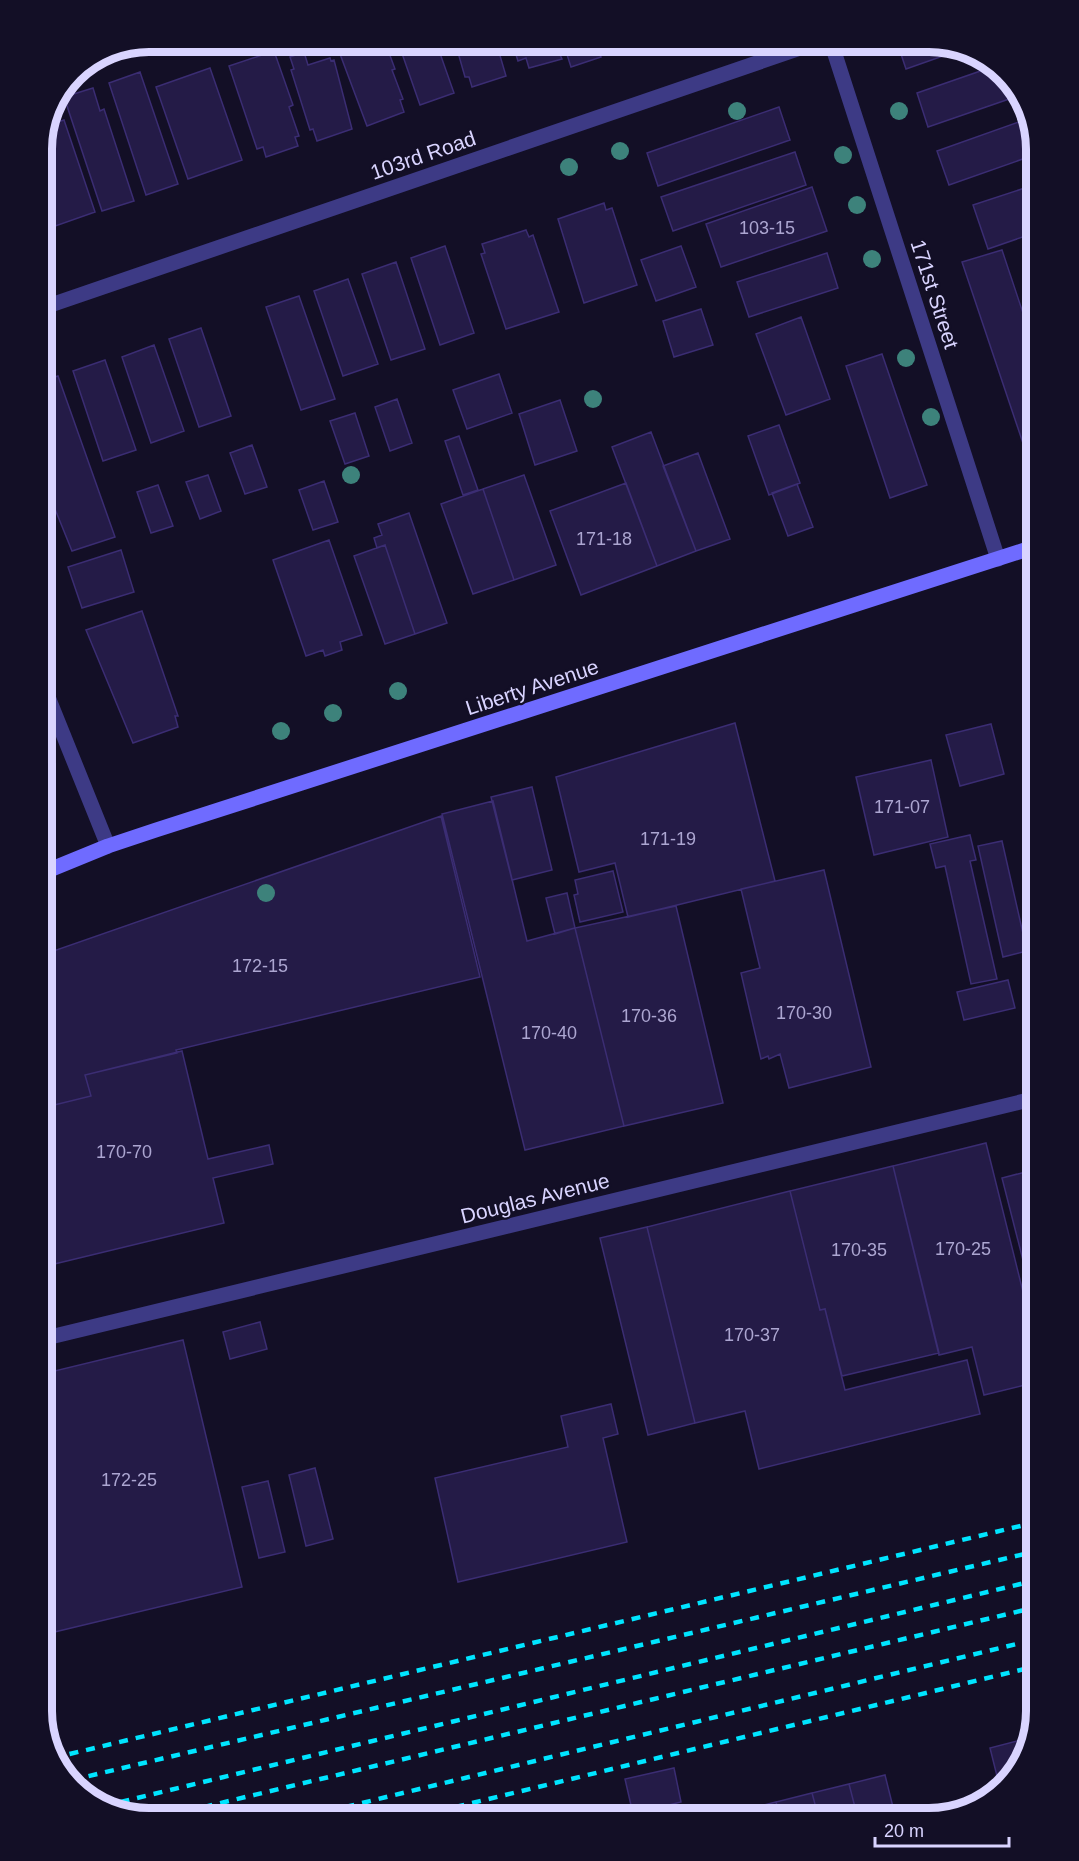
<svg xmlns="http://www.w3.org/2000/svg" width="1079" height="1861" viewBox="0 0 1079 1861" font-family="Helvetica,sans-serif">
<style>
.building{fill:#241b47;stroke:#3b2d73;stroke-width:1.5}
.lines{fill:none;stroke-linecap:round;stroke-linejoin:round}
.minor{stroke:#3d3a85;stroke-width:15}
.secondary{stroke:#6f6bff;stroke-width:15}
.rail{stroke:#00e5ff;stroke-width:4.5;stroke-dasharray:9 8;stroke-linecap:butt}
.tree{fill:#3d827b}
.labels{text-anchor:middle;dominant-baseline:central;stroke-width:4.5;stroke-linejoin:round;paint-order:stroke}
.number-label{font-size:18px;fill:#aca6d1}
.street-label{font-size:21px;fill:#d9d4ff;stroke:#130f26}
.rim{fill:none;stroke:#d9d4ff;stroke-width:8}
</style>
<rect width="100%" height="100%" fill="#130f26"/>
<!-- building -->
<path class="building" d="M341,42h44l10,27 -3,1 11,29 -3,1 4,12 -37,14 -27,-72 5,-1z
M398,42h38l18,51 -34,12z
M455,42h41l10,34 -34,11 -3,-10h-4z
M512,42h42l8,17 -33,9 -3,-10 -8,3z
M563,42h33l5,15 -30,10z
M897,42h39l24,8 -54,19z
M274,51l19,54 -4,2 10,29 -4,1 3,9 -32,11 -3,-10 -6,2 -28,-83z
M304,52l4,13 22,-7 1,3 3,-1 18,69 -35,12 -4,-12 -3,1 -19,-60 3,-1 -4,-12z
M995,66l15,19 5,12 -87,30 -11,-34z
M210,68l32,92 -54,19 -32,-92z
M140,72l38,112 -32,11 -37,-112z
M93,88l7,23 4,-2 30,92 -32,10 -38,-114z
M779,107l11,33 -132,46 -11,-33z
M1030,118l7,36 -88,31 -12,-34z
M64,120l31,92 -51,18 -2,-87 9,-19z
M795,152l11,33 -133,46 -12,-34z
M1037,184v48l-49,17 -15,-44z
M812,187l15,44 -106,36 -15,-43z
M604,203l2,7 6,-2 25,77 -53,18 -26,-84z
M526,230l3,7 4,-2 26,77 -53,17 -25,-75 4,-1 -3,-9z
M445,246l29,87 -34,12 -29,-87z
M681,246l15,41 -40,14 -15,-41z
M1002,250l35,105v97l-10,3 -65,-193z
M827,253l11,35 -89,29 -12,-35z
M396,262l29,87 -34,11 -29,-86z
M348,279l30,85 -35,12 -29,-85z
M299,296l36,103 -34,11 -35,-103z
M701,309l12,36 -39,12 -11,-36z
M801,317l29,82 -44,16 -30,-81z
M201,328l30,88 -32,11 -30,-88z
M154,345l30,86 -33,12 -29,-86z
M882,354l45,131 -37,13 -44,-132z
M105,360l31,90 -33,11 -30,-90z
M499,374l13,39 -45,16 -14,-39z
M58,376l57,161 -43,14 -30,-74v-96z
M397,399l15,44 -22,8 -15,-44z
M560,400l17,51 -42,14 -16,-51z
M355,413l14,43 -24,8 -15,-43z
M779,425l21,58 -31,12 -21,-59z
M651,432l45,119 -39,15 -45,-119z
M459,436l19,54 -15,5 -18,-54z
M252,445l15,42 -22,7 -15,-41z
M698,453l32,86 -34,12 -33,-85z
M208,475l13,36 -21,8 -14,-37z
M524,475l32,90 -42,15 -31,-91z
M324,481l14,41 -25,8 -14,-40z
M626,483l31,83 -76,29 -31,-84z
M797,484l16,43 -25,9 -16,-43z
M158,485l15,41 -22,7 -14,-41z
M483,489l31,91 -41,14 -32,-90z
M409,513l38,110 -32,11 -30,-89 -8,3 -3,-10 8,-3 -4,-11z
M329,540l33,95 -22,7 2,8 -17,6 -2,-6 -17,6 -33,-96z
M385,545l30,89 -30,10 -31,-88z
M121,550l13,42 -52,16 -14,-41z
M142,611l36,105h-3l3,11 -45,16 -47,-113z
M735,723l40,158 -147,36 -13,-54 -36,9 -23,-95z
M991,724l13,50 -44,12 -14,-51z
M931,760l17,77 -74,18 -18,-78z
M532,787l20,83 -40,10 -21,-83z
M493,801l34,140 48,-13 49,198 -99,24 -83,-336z
M441,816l39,161 -304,73 1,3 -92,22 6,21 -49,12v-153z
M970,835l6,25 -6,1 27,118 -26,5 -26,-118 -9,2 -6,-24z
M1002,841l25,110 -24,6 -25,-111z
M824,870l47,197 -82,21 -9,-34 -11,5 -1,-3 -7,3 -20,-86 19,-5 -19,-79z
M613,871l10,41 -43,10 -6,-27 4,-1 -3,-14z
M567,893l8,35 -20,6 -9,-36z
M676,906l47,197 -99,23 -49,-198z
M1008,980l7,28 -51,12 -7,-28z
M182,1051l26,108 61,-14 4,19 -60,14 11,45 -182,44v-159l49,-12 -6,-21z
M986,1143l47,189 4,-1v51l-53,13 -12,-48 -33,8 -46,-189z
M893,1166l46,187 -97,23 -17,-67 -5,1 -30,-119z
M1037,1169v95l-12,4 -23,-90z
M790,1191l30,119 5,-1 20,81 122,-30 13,54 -221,55 -14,-58 -50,12 -48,-196z
M647,1227l48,196 -47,12 -48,-197z
M260,1322l7,27 -37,10 -7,-27z
M183,1340l59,247 -200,48v-261z
M611,1404l7,30 -15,4 24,104 -169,40 -23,-104 133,-31 -7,-31z
M315,1468l18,71 -27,7 -17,-71z
M268,1481l17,71 -26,6 -17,-71z
M1029,1738l-10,33 -19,17 -10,-40z
M674,1768l7,34 -48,12 -8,-35z
M885,1775l11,44h-38l-9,-35z
M849,1784l9,35h-39l-7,-26z
M812,1793l7,26h-39l-4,-17z
M776,1802l4,17h-38l-2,-8z"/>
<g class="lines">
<!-- minor -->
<path class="minor" d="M831,42l167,517
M42,308l776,-266
M42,682l66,164
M42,1339l995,-241"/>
<!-- secondary -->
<path class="secondary" d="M42,873l66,-27 48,-16 881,-284"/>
<!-- rail -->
<path class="rail" d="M53,1758l984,-236
M72,1780l965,-229
M104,1806l933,-226
M154,1819l883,-212
M296,1819l741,-180
M406,1819l631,-153"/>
</g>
<!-- trees -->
<g class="tree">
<circle cx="737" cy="111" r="9"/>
<circle cx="899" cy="111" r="9"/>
<circle cx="620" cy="151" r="9"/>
<circle cx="843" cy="155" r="9"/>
<circle cx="569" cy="167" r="9"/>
<circle cx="857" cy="205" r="9"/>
<circle cx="872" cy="259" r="9"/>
<circle cx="906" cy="358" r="9"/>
<circle cx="593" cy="399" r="9"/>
<circle cx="931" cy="417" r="9"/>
<circle cx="351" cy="475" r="9"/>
<circle cx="398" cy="691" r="9"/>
<circle cx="333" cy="713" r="9"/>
<circle cx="281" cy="731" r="9"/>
<circle cx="266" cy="893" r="9"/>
</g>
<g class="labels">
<!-- number labels -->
<g class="number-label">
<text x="767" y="228">103-15</text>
<text x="604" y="539">171-18</text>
<text x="902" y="807">171-07</text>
<text x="668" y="839">171-19</text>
<text x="260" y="966">172-15</text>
<text x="804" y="1013">170-30</text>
<text x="649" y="1016">170-36</text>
<text x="549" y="1033">170-40</text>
<text x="124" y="1152">170-70</text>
<text x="963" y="1249">170-25</text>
<text x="859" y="1250">170-35</text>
<text x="752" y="1335">170-37</text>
<text x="129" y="1480">172-25</text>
</g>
<!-- street labels -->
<g class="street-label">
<text transform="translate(423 155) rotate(-19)">103rd Road</text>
<text transform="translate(935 294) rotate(72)">171st Street</text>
<text transform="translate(532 687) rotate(-18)">Liberty Avenue</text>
<text transform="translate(535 1198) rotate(-14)">Douglas Avenue</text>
</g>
</g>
<!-- crop -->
<path d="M0 0H1079V1861H0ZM149 52H929A97 97 0 0 1 1026 149V1711A97 97 0 0 1 929 1808H149A97 97 0 0 1 52 1711V149A97 97 0 0 1 149 52Z" fill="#130f26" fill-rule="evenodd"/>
<path class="rim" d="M149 52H929A97 97 0 0 1 1026 149V1711A97 97 0 0 1 929 1808H149A97 97 0 0 1 52 1711V149A97 97 0 0 1 149 52Z"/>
<!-- scale -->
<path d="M875 1837v9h134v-9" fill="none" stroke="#d9d4ff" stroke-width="3"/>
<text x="884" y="1837" font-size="18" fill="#d9d4ff" stroke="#130f26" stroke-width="4.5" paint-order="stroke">20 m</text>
</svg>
